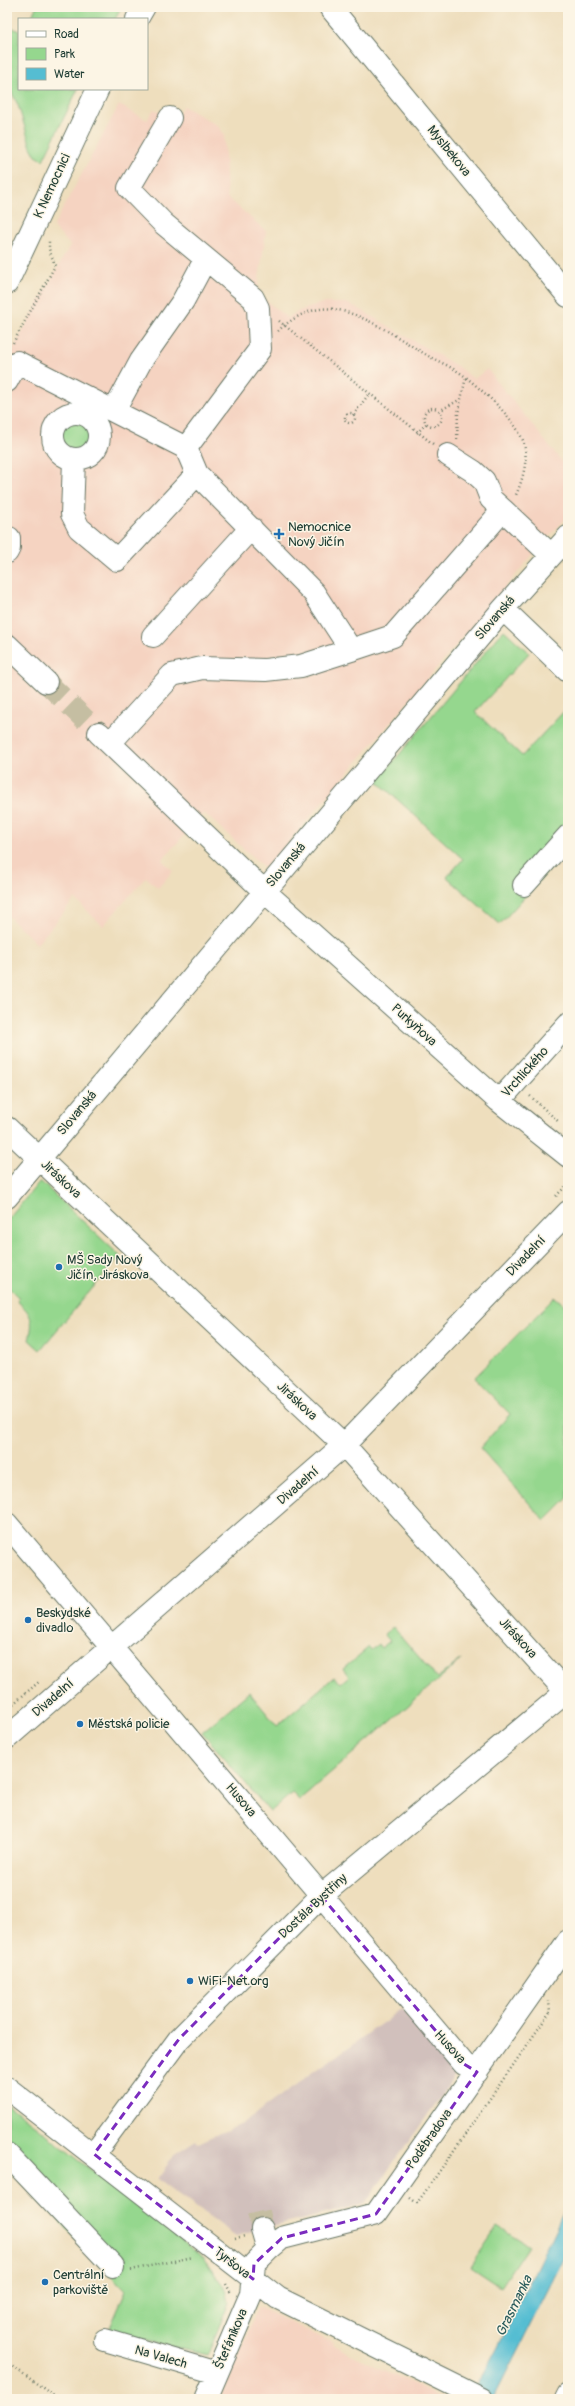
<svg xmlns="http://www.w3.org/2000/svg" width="575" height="2406" viewBox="0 0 575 2406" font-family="Pangolin,sans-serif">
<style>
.built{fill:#f5d3c1}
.industrial{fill:#d1c0bc}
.green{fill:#95d78e;stroke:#5a8a61}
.water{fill:#55bdd2;stroke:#3a7d83}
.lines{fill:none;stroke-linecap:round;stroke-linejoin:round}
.minor-tunnel{stroke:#c5bea2;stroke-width:22;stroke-dasharray:22 11;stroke-linecap:butt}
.minor-casing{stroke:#677564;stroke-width:24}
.path{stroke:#677564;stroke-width:2.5;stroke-dasharray:1 3;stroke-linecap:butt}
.minor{stroke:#fff;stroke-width:22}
.marked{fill:none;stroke:#7b2cbf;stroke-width:3;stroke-dasharray:8 5;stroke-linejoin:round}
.poi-dot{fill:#1f6fb2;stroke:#fcf5e5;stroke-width:1.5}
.labels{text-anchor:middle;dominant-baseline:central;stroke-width:3;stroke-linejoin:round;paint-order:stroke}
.street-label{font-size:13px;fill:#1f3d34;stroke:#fcf5e5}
.poi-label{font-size:13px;fill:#1f3d34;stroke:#fcf5e5;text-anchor:start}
.water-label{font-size:14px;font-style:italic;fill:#2c5d5c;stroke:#fcf5e5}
</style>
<rect width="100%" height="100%" fill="#fcf5e5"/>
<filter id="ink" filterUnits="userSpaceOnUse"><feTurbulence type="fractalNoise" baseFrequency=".025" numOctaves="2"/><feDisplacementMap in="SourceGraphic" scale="8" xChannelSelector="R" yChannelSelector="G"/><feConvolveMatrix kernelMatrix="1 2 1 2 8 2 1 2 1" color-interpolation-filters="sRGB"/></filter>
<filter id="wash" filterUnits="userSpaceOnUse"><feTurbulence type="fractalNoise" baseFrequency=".012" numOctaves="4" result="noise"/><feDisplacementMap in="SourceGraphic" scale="16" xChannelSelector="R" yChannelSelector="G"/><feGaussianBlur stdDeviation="0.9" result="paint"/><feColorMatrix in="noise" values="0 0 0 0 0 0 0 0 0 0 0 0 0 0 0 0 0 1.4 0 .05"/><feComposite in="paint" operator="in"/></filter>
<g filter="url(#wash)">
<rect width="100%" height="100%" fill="#eedebd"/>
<!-- built -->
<path class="built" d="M119,105l28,15 7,-11 21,12 8,-15 34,19 7,9 3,63 39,34 -9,62 30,25 12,-7 23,-8h24l10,4 101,59 17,13 13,-10 81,100v47l-33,36 -269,317 -62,-56 -42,47 11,11 -15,17 -12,-11 -43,49 -28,-27 -38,45 -30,-29v-555l63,-115 -17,-18z
M258,2307l75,36 -1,2 110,54h-221z
M7,2389l15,10h-15z"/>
<!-- industrial -->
<path class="industrial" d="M402,2009l55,64 -92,131 -129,32 -79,-57 19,-26 20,-13 2,3 43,-19z"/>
<!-- green -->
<path class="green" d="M36,7h86l-7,12h-84z
M9,26l10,5v58h59l-35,71 -7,-4 -5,-9 -13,-42 -11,-22v-54z
M61 436a15 15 0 1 1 30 0a15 15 0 1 1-30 0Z
M504,630l25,23 -54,59 47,44 46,-49v142l-68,75 -53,-47 16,-18 -86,-78z
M40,1181l80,75 -80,94 -11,-10c5,-20 3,-26 -12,-39l2,-3 -10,-10 -2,-67z
M555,1297l13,11v190l-23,23 -65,-73 30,-34 -36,-36z
M393,1627l44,51 25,-19 -163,141 -7,-7 -22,19 -68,-80 47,-40 28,34 57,-49 7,6 8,-7 -6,-7 26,-22 2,3 7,-6 3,4 9,-7 -6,-7z
M7,2104l193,151 26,34 3,12 -21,54 -100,-23 18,-41 -119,-125z
M498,2226l30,19 -28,42 -30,-20z"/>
<!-- water -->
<path class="water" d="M568,2203v47l-75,149h-23l27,-50z"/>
</g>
<g filter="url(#ink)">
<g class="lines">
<!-- minor-tunnel -->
<path class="minor-tunnel" d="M46,682l53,51
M258,2212l4,17"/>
<defs>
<path id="minor" d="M330,7l238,289
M137,19l7,-12
M170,118l-41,70 35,36 89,74 5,10 2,41 -74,99 11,26 117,119 37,57 42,-14 110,-126 -12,-11 -7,-18 -11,-10 -25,-16
M7,283l91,-194
M7,381l10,-19 169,86
M114,411l27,-50 42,-60 22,-41
M53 436a23 23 0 1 1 46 0a23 23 0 1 1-46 0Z
M74,460l-2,54 7,14 38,32 80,-86
M503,510l48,45
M7,552l2,-4v-10
M503,609l65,62
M153,636l98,-108
M7,645l39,37
M99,733l165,158 235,210 69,55
M110,743l62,-68 30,-7 63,2 36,-4 50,-16
M524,885l44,-49
M499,1101l69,-77
M7,1128l337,317 224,249
M7,1197l496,-588 65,-72
M7,1524l457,540 13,8
M7,1738l337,-293 224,-233
M7,2088l271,210 204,101
M7,2154l106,112
M94,2154l85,-115 142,-143 245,-204
M262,2229l6,21
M105,2340l112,33
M206,2399l45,-105 3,-30 14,-14 14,-12 94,-24 192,-273
M566,2399l2,-4"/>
</defs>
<!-- minor casing -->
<use href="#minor" class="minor-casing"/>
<!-- path -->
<path class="path" d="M279,321l154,123
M278,331c13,-13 36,-25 55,-22 33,5 68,31 97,48 12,6 26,12 37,21 19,16 44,37 55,60 8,18 1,42 -7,59
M13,343l42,-77 -6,-17v-9
M424 417a9 9 0 1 1 18 0a9 9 0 1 1-18 0Z
M439,411l20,-11
M345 418a5 5 0 1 1 10 0a5 5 0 1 1-10 0Z
M353,415l16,-21
M417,433l10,-10
M457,439l1,-26 8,-36
M530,1096l29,26
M556,1196l12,-12
M7,1709l33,-28
M410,2198l7,5 13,-18 120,-173 -1,-11
M235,2238l10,-2
M131,2270l62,-13
M226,2284l5,9
M7,2362l51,37"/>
<!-- minor -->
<use href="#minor" class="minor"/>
</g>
</g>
<!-- marked area -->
<path class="marked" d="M321,1896l143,168 13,8 -101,142 -94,24 -28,26 -1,15 -159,-125 85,-115z"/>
<!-- markers -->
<g class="poi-dot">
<path d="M277 528h4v4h4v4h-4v4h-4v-4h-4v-4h4z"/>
<circle cx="59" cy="1267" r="4"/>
<circle cx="28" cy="1620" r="4"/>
<circle cx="80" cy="1724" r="4"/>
<circle cx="190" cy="1981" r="4"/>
<circle cx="45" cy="2282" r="4"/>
</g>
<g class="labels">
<!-- street labels -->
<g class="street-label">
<text transform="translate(449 151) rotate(51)">Myslbekova</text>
<text transform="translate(52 186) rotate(-65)">K Nemocnici</text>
<text transform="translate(495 618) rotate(-49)">Slovanská</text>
<text transform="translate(286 865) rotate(-50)">Slovanská</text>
<text transform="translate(414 1025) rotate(42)">Purkyňova</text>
<text transform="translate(525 1072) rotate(-48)">Vrchlického</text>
<text transform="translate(77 1113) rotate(-50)">Slovanská</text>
<text transform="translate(61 1179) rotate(43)">Jiráskova</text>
<text transform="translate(526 1256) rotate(-46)">Divadelní</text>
<text transform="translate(297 1401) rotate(43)">Jiráskova</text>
<text transform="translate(298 1486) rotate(-41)">Divadelní</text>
<text transform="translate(518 1638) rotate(48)">Jiráskova</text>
<text transform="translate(53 1698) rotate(-41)">Divadelní</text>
<text transform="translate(241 1800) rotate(50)">Husova</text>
<text transform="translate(313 1906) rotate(-43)">Dostála Bystřiny</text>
<text transform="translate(450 2047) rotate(48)">Husova</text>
<text transform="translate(429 2139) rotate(-55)">Poděbradova</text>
<text transform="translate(232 2263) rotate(38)">Tyršova</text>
<text transform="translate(231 2339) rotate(-67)">Štefánikova</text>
<text transform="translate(161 2357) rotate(16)">Na Valech</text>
</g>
<!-- poi labels -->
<g class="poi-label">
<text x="288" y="527">Nemocnice<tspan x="288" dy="15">Nový Jičín</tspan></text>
<text x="67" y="1260">MŠ Sady Nový<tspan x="67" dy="15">Jičín, Jiráskova</tspan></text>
<text x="36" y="1613">Beskydské<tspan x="36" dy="15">divadlo</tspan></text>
<text x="88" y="1724">Městská policie</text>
<text x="198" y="1981">WiFi-Net.org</text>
<text x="53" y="2275">Centrální<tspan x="53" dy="15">parkoviště</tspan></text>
</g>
<!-- water labels -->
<g class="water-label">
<text transform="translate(514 2306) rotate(-64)">Grasmanka</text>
</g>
</g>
<!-- margin -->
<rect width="575" height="2406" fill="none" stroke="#fcf5e5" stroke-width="24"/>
<!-- legend -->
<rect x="18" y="18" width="130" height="72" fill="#fcf5e5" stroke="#a4ab9e"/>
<rect x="26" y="31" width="20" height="6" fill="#ffffff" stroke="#a4ab9e"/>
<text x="54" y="38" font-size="12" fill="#1f3d34">Road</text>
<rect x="26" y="48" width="20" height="12" fill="#95d78e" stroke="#a4ab9e"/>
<text x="54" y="58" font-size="12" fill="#1f3d34">Park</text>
<rect x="26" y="68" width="20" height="12" fill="#55bdd2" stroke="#a4ab9e"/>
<text x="54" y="78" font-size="12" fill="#1f3d34">Water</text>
</svg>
